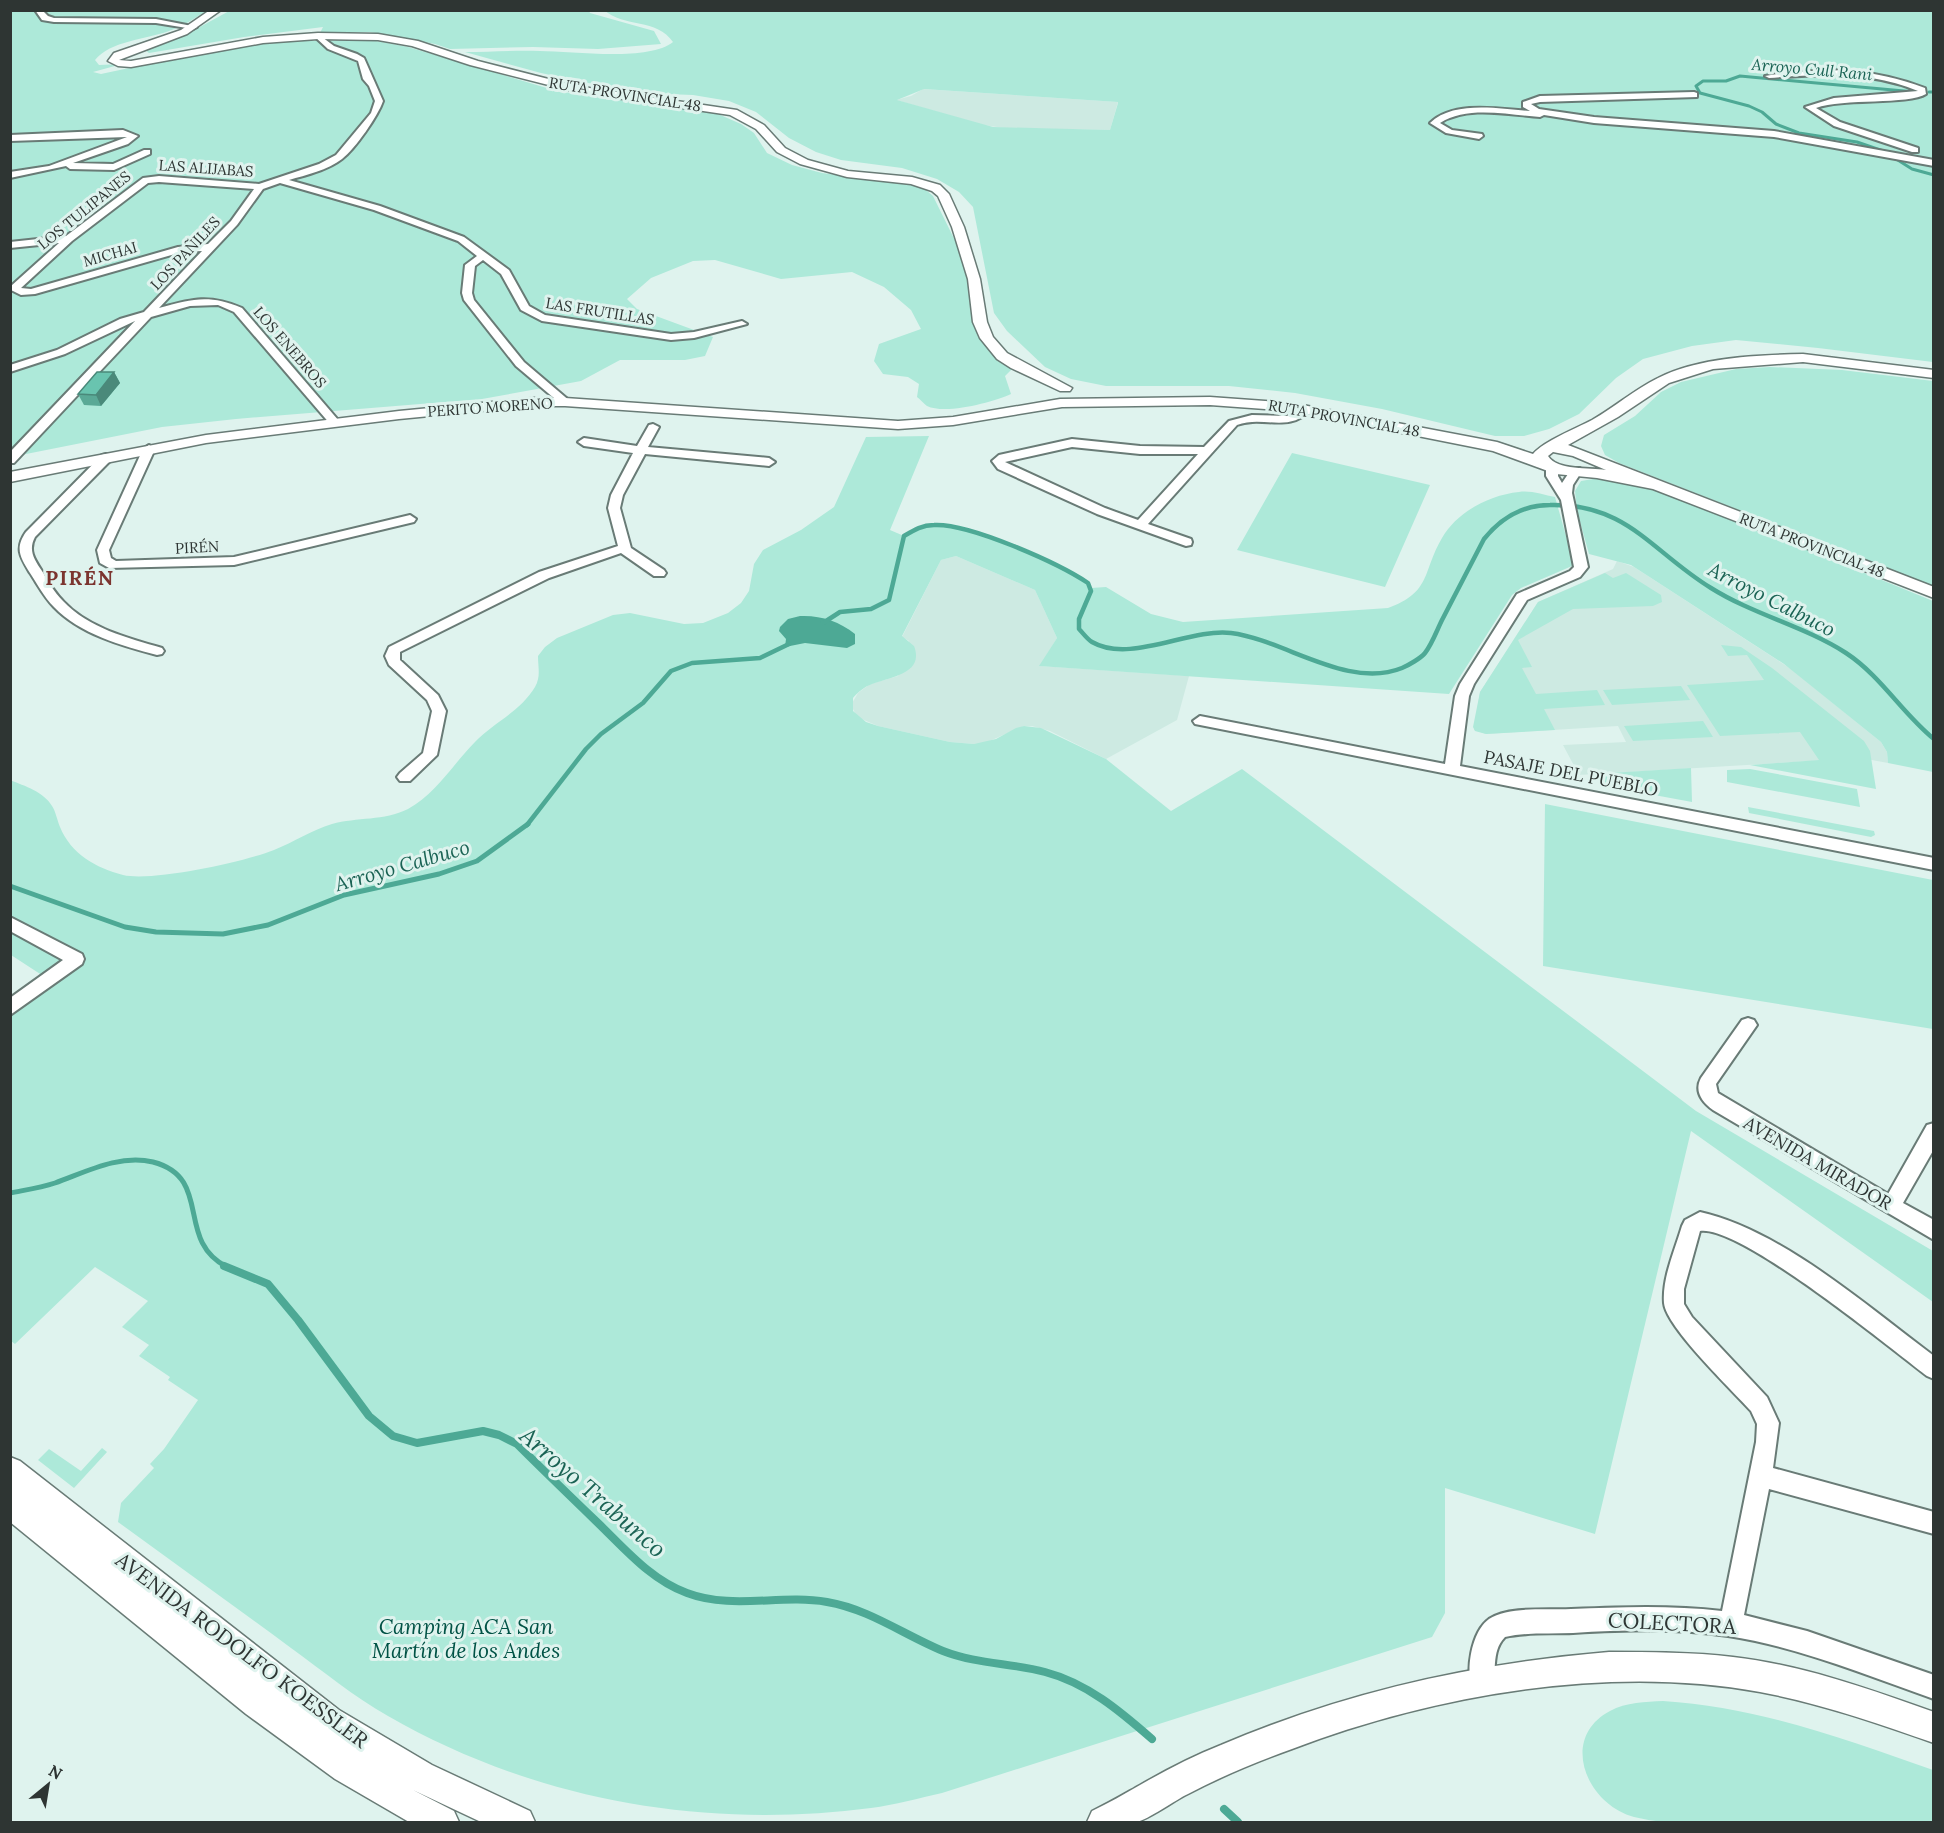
<svg xmlns="http://www.w3.org/2000/svg" width="1944" height="1833" viewBox="0 0 1944 1833" font-family="Lora,serif">
<style>
.built{fill:#cdeae2}
.green{fill:#ade9d9;fill-rule:evenodd}
.water{fill:#4da995}
.lines{fill:none;stroke-linecap:round;stroke-linejoin:round}
.stream-far3{stroke:#4da995;stroke-width:3}
.stream-far2{stroke:#4da995;stroke-width:4.5}
.stream-far1{stroke:#4da995;stroke-width:5}
.stream{stroke:#4da995;stroke-width:8}
.minor-casing{stroke:#697b76;stroke-width:4}
.major-casing{stroke:#697b76;stroke-width:3}
.minor{fill:#fff;fill-rule:evenodd}
.major{fill:#fff;fill-rule:evenodd}
.wall{fill:#5aa996}
.shaded-wall{fill:#4a897a}
.building{fill:#69c4af;stroke:#4a897a;stroke-width:1.5}
.labels{text-anchor:middle;dominant-baseline:central;stroke-width:6;stroke-linejoin:round;paint-order:stroke}
.far-street-label{font-size:15px;fill:#2e3533;stroke:#dff3ee}
.far-water-label{font-size:16px;font-style:italic;fill:#1a6354;stroke:#dff3ee}
.street-label{font-size:18px;fill:#2e3533;stroke:#dff3ee}
.far-district-label{font-size:20px;font-weight:bold;letter-spacing:1.5px;fill:#7b342f;stroke:#dff3ee}
.water-label{font-size:20px;font-style:italic;fill:#1a6354;stroke:#dff3ee}
.near-street-label{font-size:21px;fill:#2e3533;stroke:#dff3ee}
.near-park-label{font-size:21px;font-style:italic;fill:#005245;stroke:#dff3ee}
.near-water-label{font-size:24px;font-style:italic;fill:#1a6354;stroke:#dff3ee}
</style>
<rect width="100%" height="100%" fill="#dff3ee"/>
<!-- built -->
<path class="built" d="M923,89l195,13 -8,28 -106,-2 -21,-3 -87,-25 15,-4z
M956,556l79,34 22,48 -17,28 149,10 -12,44 -71,39 -56,-28 -18,-5h-8l-39,17 -11,1 -24,-2 -72,-16 -21,-9 -6,-12 7,-12 12,-9 28,-8 11,-35 -7,-4 39,-77z
M1617,561l17,6 157,102 90,73 6,10 1,11 -27,-5 -282,17 -16,-30 63,-3 -8,-16 -132,8 -12,-4 6,-38 58,-90 75,-33z"/>
<!-- green -->
<path class="green" d="M231,10l358,1 1,2 64,18 7,13 -63,5 -65,-2 -83,2 -15,-5 -65,-12 -50,1 3,-6 -79,10 -95,16 -4,-3 42,-16z
M604,10l1329,1v351l-115,-14 -82,-8 -44,6 -49,13 -27,19 -37,36 -30,15 -25,7h-29l-113,-27 -87,-16 -66,-7h-123l-35,-7 -26,-12 -38,-36 -13,-18 -21,-106 -14,-15 -22,-13 -35,-11 -61,-8 -25,-8 -27,-14 -33,-26 -27,-11 -36,-6 -27,-1 -78,-11 -47,-10 -76,-21c24,0 50,-2 75,-1 32,0 108,11 133,-9 -16,-24 -49,-14 -69,-32zM924,89l194,13v1l-8,27 -117,-3 -96,-27z
M11,11h195c-12,8 -23,15 -37,20 -22,8 -59,10 -74,29l4,5 23,-1 -29,8 8,2 136,-29 64,-4 70,-1 37,7 149,44 161,23 23,10 13,9 13,20 25,12 30,8 85,11 19,6 7,6 41,83 23,78 4,5 15,3 -11,11 6,18c-18,8 -65,21 -84,12 -3,-2 -7,-7 -10,-9l2,-13 -11,-7 -25,-3 -9,-13 5,-17 42,-15 -10,-19 -27,-23 -32,-15 -71,7 -66,-19 -22,1 -42,17 -24,21 10,10 76,28 -8,19 -20,4h-65l-39,21 -99,18 -246,20 -74,8 -151,30z
M1770,367l72,3 91,11v205l-314,-123 -14,-8 -4,-9 3,-11 31,-19 26,-24 20,-10 55,-13z
M929,436l-39,94 14,6c36,-36 139,25 177,42l10,10 15,-1 45,27 32,8 205,-14c44,-16 34,-36 54,-70 15,-26 47,-43 77,-46 11,-2 25,3 36,5l18,64 -1,5 -51,22 -9,7 -63,99 -410,-28 18,-28 -22,-48 -79,-34 -15,4 -39,76 12,10c11,28 -25,31 -42,38 -8,3 -14,8 -19,14v13l13,11 12,4 72,16 24,2 22,-5 20,-11 8,-2 17,2 65,31 65,52 71,-42 454,342 237,140v51l-242,-171 -96,403 -150,-46v125l-13,24 -490,156c-23,5 -47,12 -71,15 -167,22 -337,-8 -483,-92 -34,-19 -65,-45 -97,-68 -57,-42 -115,-84 -173,-126l3,-19 33,-35 -4,-4 14,-15 34,-49 -30,-20 2,-3 -31,-21 10,-11 -27,-18 26,-26 -53,-34 -80,77 -4,-3v-325l43,-33 -43,-28 -1,-175c15,6 34,12 42,26 4,6 5,14 8,21 11,27 36,41 63,48 29,7 121,-13 151,-25 20,-8 38,-20 58,-26 25,-7 52,-3 76,-15 28,-15 45,-45 67,-67 19,-20 45,-30 60,-55 6,-11 3,-19 3,-31l7,-9 12,-9 56,-23 17,-2 54,11 19,-1 25,-10 13,-10 8,-12 5,-27 9,-14 38,-20 33,-23 32,-70z
M1292,453l138,32 -45,102 -148,-37z
M1599,478l52,9 18,6 264,108v171l-45,-9 -1,-11 -6,-10 -97,-78 -153,-99 -42,-11 -12,-43 -2,-20 6,-10z
M1605,573l8,5 13,-5 35,22 1,7 -9,4 -80,3 -55,31 14,27 -10,1 14,26 61,-4 8,15 -61,4 11,21 -69,4 -11,-3 -2,-4 7,-35 58,-90z
M1721,645l20,2 31,21 92,73 6,10 6,38 -126,-24 69,-5 -19,-28 -80,4 -33,-51 77,-5 -17,-25 -19,1z
M1681,686l9,14 -78,5 -9,-15z
M1703,721l10,16 -80,4 -9,-15z
M1691,768l1,34 -92,-17 -7,-11z
M1750,769l107,20 3,18 -133,-25v-12z
M1545,804l388,76v149l-390,-63z
M1748,807l126,24 1,4 -4,2 -122,-24z
M102,1448l5,4 -33,36 -36,-28 11,-11 32,22z
M1663,1701c95,6 182,38 270,69v52c-62,1 -124,0 -186,0 -37,0 -77,4 -113,-5 -48,-13 -75,-79 -24,-106 16,-9 36,-9 53,-10z"/>
<!-- water -->
<path class="water" d="M800,616c20,-1 39,5 55,18v10l-8,4 -42,-5 -20,4 1,-8 -7,-8 1,-4 8,-8z"/>
<g class="lines">
<!-- stream-far3 -->
<path class="stream-far3" d="M1929,92h5
M1886,152l-29,-10 -58,-9 -23,-9 -14,-12 -13,-6 -49,-13 -4,-7 7,-5h23l14,-5 175,16
M1893,157l19,12 22,6"/>
<!-- stream-far2 -->
<path class="stream-far2" d="M823,623l17,-11 31,-3 18,-9 15,-64c10,-6 18,-11 30,-11 35,-2 124,38 154,58l3,8 -12,28v10c4,4 8,10 13,13 38,22 97,-14 139,-9 54,7 117,57 171,35 7,-3 19,-10 23,-15 7,-9 12,-23 17,-33 14,-27 28,-54 42,-81 17,-21 38,-34 66,-34 77,-2 102,47 161,83 43,27 93,38 135,65 35,23 56,60 88,86
M527,825l59,-76 15,-15 42,-31 28,-32 21,-8 68,-5 29,-14"/>
<!-- stream-far1 -->
<path class="stream-far1" d="M10,886l115,41 31,5 67,2 45,-9 76,-30 95,-21 38,-13 51,-37
M10,1193c15,-3 30,-5 45,-10 31,-11 64,-29 98,-21 61,16 21,78 74,105"/>
<!-- stream -->
<path class="stream" d="M224,1266l44,18 30,36 71,96 24,20 24,7 66,-12 16,4 18,9c27,27 54,53 81,79 27,26 53,57 89,70 45,17 93,1 140,9 42,7 77,33 116,49 33,13 69,12 102,21 42,11 75,39 107,67
M1224,1809l14,13"/>
<defs>
<path id="minor" d="M35,10h7l6,6 6,2 102,1 41,8 -4,2 -37,-6 -102,-1 -12,-2z
M318,34l16,12 23,8 7,4 19,43c-5,15 -28,48 -41,58 -14,11 -36,16 -53,21l91,26 84,31 45,33 20,36 16,9 126,19 23,-2 48,-11 5,3 -53,14 -23,2 -129,-19 -21,-11 -20,-36 -18,-14 -8,6 -3,27 2,7 50,62 47,40 -2,2h-8l-45,-38 -52,-66 -2,-7 3,-28 12,-9 -19,-15 -84,-31 -94,-27 -17,6 -26,36 -78,83c33,-9 50,-14 83,0l97,113v4h-8l-97,-113 -16,-7 -28,1 -39,11 -137,146h-4v-11l125,-131 -70,33 -55,18v-7l47,-15 63,-31 24,-7 58,-61 -20,1 -147,42 -14,1 -10,-5v-4l48,-43 -49,5v-6l56,-6 77,-58 16,-2 100,8 60,-20 17,-9 35,-42 4,-12 -6,-15 -6,-7 -5,-18 -30,-12 -14,-13zM159,182l95,7 -23,32 -23,23 -30,3 -147,42 -10,-1 51,-47 76,-58z
M1847,70c27,3 52,8 78,18l1,6c-17,11 -83,4 -110,14l24,14 78,26v4h-6l-78,-26 -29,-19 29,-9 84,-7c-48,-20 -98,-17 -149,-13l-4,-2 23,-4z
M1694,92l3,1v4l-157,5 -9,2 8,5 55,8 180,14 160,29v6l-160,-29 -180,-14 -50,-8 -4,2c-31,-2 -73,-12 -100,6l12,7 30,4 1,2 -4,3 -33,-6 -16,-10c24,-23 70,-14 100,-12l-7,-4v-5l17,-6z
M123,130l15,6 -10,8 -55,19 40,1 31,-14h6v4l-36,16 -44,-1 -4,-3 -56,12v-6l39,-6 78,-29 -117,4v-6z
M1305,406l6,3c-21,25 -48,6 -74,16l-89,99 43,15 1,3 -1,3 -5,1 -89,-32 -99,-45 -6,-8 7,-6 73,-16 68,7 64,1 25,-26 23,-6 35,1zM1072,447l68,7h58l-60,66 -33,-12 -100,-46z
M653,424l6,3 -11,20 121,11 6,4 -6,4 -124,-12 -22,41 -3,13 11,40 33,22 2,3 -2,3h-10l-33,-23 -72,25 -149,74v8l38,35 8,16 -9,44 -27,26h-10l-3,-4 3,-4 23,-20 9,-42 -5,-11 -38,-35 -4,-9 4,-9 150,-75 79,-26 -10,-38 3,-13 22,-42 -49,-7 -6,-4 6,-4 53,8 12,-21z
M149,445l6,4 -46,101 2,8 5,3 118,-4 176,-42 6,4 -2,3 -180,43 -125,3 -9,-5 -3,-13 46,-101z
M106,454l4,1v6l-75,76c-7,13 -1,22 7,34 6,10 12,21 21,30 25,27 65,37 99,47l2,3 -2,3 -5,1c-35,-9 -77,-21 -103,-48 -10,-10 -16,-22 -24,-34 -9,-15 -16,-24 -4,-41l76,-77z
M1552,463l6,4v9l4,7 10,-15h8l2,3 -9,14 -1,8 16,74 -8,10 -53,23 -53,84 -5,12 -9,70 474,92v12l-739,-146 -2,-3 7,-5 245,48 10,-68 5,-12 57,-90 53,-23 4,-4 -13,-67 -15,-24v-9z
M10,917l72,37 2,5 -2,5 -72,51v-17l53,-38 -53,-29z
M1748,1018l6,2 3,5 -41,59 2,9 170,101 39,-69 7,-2v26l-31,54 31,17v20l-221,-130c-11,-8 -19,-19 -12,-32l41,-58z
M1700,1212c81,18 167,94 234,144v23l-7,-3c-38,-29 -187,-151 -227,-145l-16,58v15l8,13 75,80 12,26 -6,45 161,44v22l-165,-45 -25,126 63,16 127,44v24c-68,-24 -135,-52 -206,-63 -51,-8 -103,-6 -155,-3 -23,1 -46,-1 -68,4 -15,15 -7,37 -14,55l-9,3 -9,-3c-8,-20 -2,-60 16,-73 19,-13 59,-9 82,-10 50,-2 100,-4 151,2l34,-169 1,-18 -6,-13c-18,-20 -85,-84 -87,-108 -2,-25 11,-53 18,-77l3,-6z"/>
<path id="major" d="M210,10h11l-34,24 -68,26 12,1 132,-24 55,-4 60,1 40,7 60,20 98,25 161,24 27,15 21,23 23,12 40,11 64,6 28,8 9,9 15,33 16,52 7,43 6,15 14,16 65,35 -2,3h-10l-49,-23 -14,-9 -17,-21 -7,-16 -5,-43 -16,-52 -14,-31 -6,-5 -21,-7 -64,-7 -47,-13 -23,-12 -21,-23 -26,-14 -154,-23 -106,-27 -58,-19 -34,-6 -60,-1 -55,4 -132,24 -13,-1 -10,-5 6,-8 67,-23z
M1803,354l131,16v8l-131,-16 -90,7 -44,14 -51,34 -50,28 366,142v11l-281,-109 -56,-11 -41,-4 -63,-23 -201,-40 -82,-6 -148,2 -109,18 -55,4 -333,-23h-32l-134,13 -193,24 -196,39v-10l196,-37 193,-24 134,-13h32l333,23 55,-4 107,-18 150,-2 82,6 205,39 36,12c11,-13 42,-25 59,-34 23,-13 43,-31 66,-42 41,-21 100,-23 145,-24zM1553,452l20,4 33,14c-16,-3 -49,1 -58,-14z
M10,1457l10,4 319,249 93,55 98,46 5,11h-54l-68,-32 41,21 5,11h-50l-74,-43 -89,-65 -236,-192z
M1609,1652c42,0 83,0 124,5 69,8 136,32 201,55v31c-57,-20 -115,-40 -174,-51 -151,-28 -326,3 -468,57 -36,13 -70,27 -104,45 -13,6 -40,26 -52,28 -13,4 -36,2 -49,0l5,-11c17,-8 32,-17 48,-26 26,-15 53,-29 81,-40 124,-53 254,-82 388,-93z"/>
</defs>
<!-- minor casing -->
<use href="#minor" class="minor-casing"/>
<!-- major casing -->
<use href="#major" class="major-casing"/>
<!-- minor -->
<use href="#minor" class="minor"/>
<!-- major -->
<use href="#major" class="major"/>
</g>
<!-- wall -->
<path class="wall" d="M114,372l6,11 -19,23 -17,-1 -6,-11z"/>
<!-- shaded-wall -->
<path class="shaded-wall" d="M114,372l6,11 -19,23 -5,-11z"/>
<!-- building -->
<path class="building" d="M97,372h17l-18,23 -18,-1z"/>
<g class="labels">
<!-- far-street labels -->
<g class="far-street-label">
<text transform="translate(625 94) rotate(9)">RUTA PROVINCIAL 48</text>
<text transform="translate(206 168) rotate(4)">LAS ALIJABAS</text>
<text transform="translate(84 210) rotate(-39)">LOS TULIPANES</text>
<text transform="translate(185 253) rotate(-47)">LOS PAÑILES</text>
<text transform="translate(110 254) rotate(-16)">MICHAI</text>
<text transform="translate(600 311) rotate(9)">LAS FRUTILLAS</text>
<text transform="translate(290 347) rotate(49)">LOS ENEBROS</text>
<text transform="translate(490 407) rotate(-4)">PERITO MORENO</text>
<text transform="translate(1344 418) rotate(10)">RUTA PROVINCIAL 48</text>
<text transform="translate(1812 545) rotate(21)">RUTA PROVINCIAL 48</text>
<text transform="translate(197 547) rotate(-3)">PIRÉN</text>
</g>
<!-- far-water labels -->
<g class="far-water-label">
<text transform="translate(1812 69) rotate(5)">Arroyo Cull Rani</text>
</g>
<!-- street labels -->
<g class="street-label">
<text transform="translate(1571 773) rotate(11)">PASAJE DEL PUEBLO</text>
<text transform="translate(1818 1163) rotate(30)">AVENIDA MIRADOR</text>
</g>
<!-- far-district labels -->
<g class="far-district-label">
<text x="80" y="577">PIRÉN</text>
</g>
<!-- water labels -->
<g class="water-label">
<text transform="translate(1772 599) rotate(27)">Arroyo Calbuco</text>
<text transform="translate(402 865) rotate(-16)">Arroyo Calbuco</text>
</g>
<!-- near-street labels -->
<g class="near-street-label">
<text transform="translate(1672 1623) rotate(3)">COLECTORA</text>
<text transform="translate(242 1650) rotate(37)">AVENIDA RODOLFO KOESSLER</text>
</g>
<!-- near-park labels -->
<g class="near-park-label">
<text x="466" y="1626">Camping ACA San<tspan x="466" dy="24">Martín de los Andes</tspan></text>
</g>
<!-- near-water labels -->
<g class="near-water-label">
<text transform="translate(593 1492) rotate(41)">Arroyo Trabunco</text>
</g>
</g>
<!-- border -->
<rect width="1944" height="1833" fill="none" stroke="#2e3533" stroke-width="24"/>
<!-- north arrow -->
<g transform="translate(48 1785) rotate(30)" stroke="#dff3ee" stroke-width="4.5" paint-order="stroke">
<path d="M0-4.5L10 22L0 15L-10 22Z" fill="#2e3533"/>
<text y="-9" font-size="16" font-weight="bold" text-anchor="middle" fill="#2e3533">N</text>
</g>
</svg>
